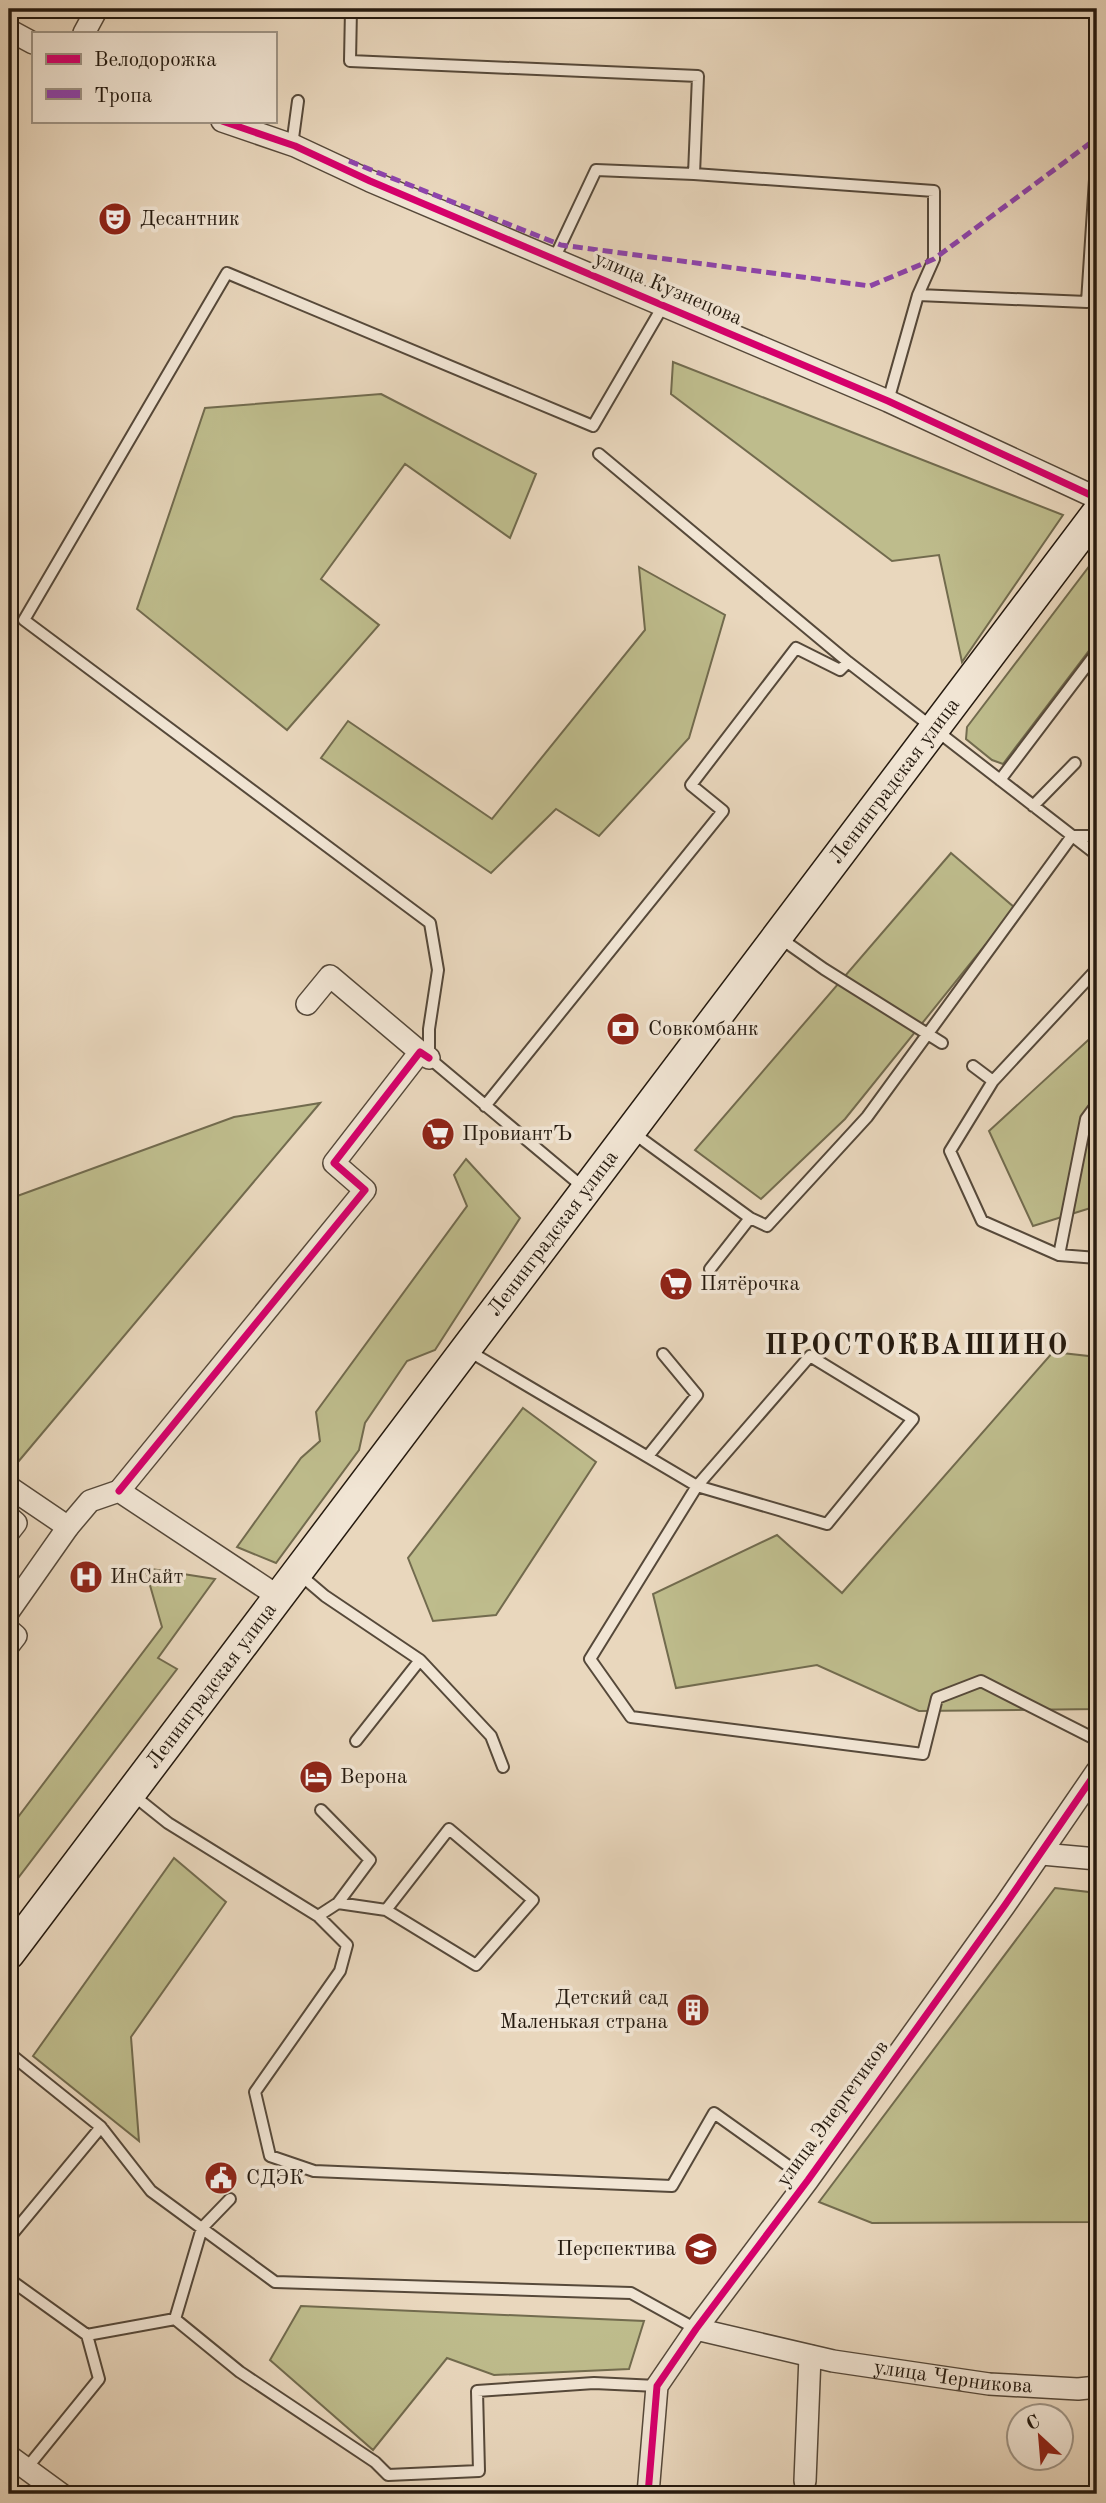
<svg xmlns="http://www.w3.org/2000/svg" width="1106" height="2503" viewBox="0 0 1106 2503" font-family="'Old Standard TT',serif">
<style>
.green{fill:#bebc8c;stroke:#726b4e;stroke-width:2}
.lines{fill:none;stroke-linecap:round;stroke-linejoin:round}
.service-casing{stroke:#56493a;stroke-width:14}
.minor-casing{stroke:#56493a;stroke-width:24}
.secondary-casing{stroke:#251a0f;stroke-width:33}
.service{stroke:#f1e5d4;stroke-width:10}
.minor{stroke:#f1e5d4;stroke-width:21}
.secondary{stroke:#f1e5d4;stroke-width:30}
.quiet{stroke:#8e44ad;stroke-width:5;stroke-dasharray:10 5;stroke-linecap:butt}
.cycleway-casing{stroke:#f1e5d4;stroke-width:11}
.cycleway{stroke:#d6006c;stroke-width:7}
.labels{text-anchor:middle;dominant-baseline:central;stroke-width:7;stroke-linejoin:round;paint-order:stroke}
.poi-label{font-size:21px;fill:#251a0f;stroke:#f1e5d4;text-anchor:start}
.street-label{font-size:21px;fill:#251a0f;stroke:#f1e5d4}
.district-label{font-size:28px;font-weight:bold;letter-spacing:2px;fill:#251a0f;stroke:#f1e5d4}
</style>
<rect width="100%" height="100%" fill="#e9d7bd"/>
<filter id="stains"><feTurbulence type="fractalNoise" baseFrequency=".00286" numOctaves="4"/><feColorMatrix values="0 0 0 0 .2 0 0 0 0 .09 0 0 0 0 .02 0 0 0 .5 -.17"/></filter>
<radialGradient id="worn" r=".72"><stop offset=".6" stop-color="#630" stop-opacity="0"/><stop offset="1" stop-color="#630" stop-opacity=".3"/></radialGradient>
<!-- green -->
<path class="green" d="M673,362l390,153 -101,147 -23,-107 -47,6 -221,-167z
M381,394l155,80 -26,64 -105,-74 -84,115 58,46 -92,105 -150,-121 68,-201z
M1097,556v84l-94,124 -11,-4 -26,-21 1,-12z
M639,567l86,48 -36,123 -90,98 -43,-27 -65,64 -170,-115 27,-37 144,98 153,-189z
M951,853l64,55 -170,211 -84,80 -66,-49z
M1097,1032v174l-64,20 -44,-95z
M320,1103l-302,359 -9,-7v-256l225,-82z
M466,1159l54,59 -85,132 -28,11 -42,62 -6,27 -83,113 -39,-16 64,-89 19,-17 -4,-29 151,-206 -13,-31z
M1053,1352l44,5v352l-178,2 -102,-46 -141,23 -23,-94 124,-59 65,58z
M523,1408l73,54 -100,153 -63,6 -25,-63z
M145,1568l70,11 -57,79 19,11 -168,221v-61l153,-202z
M174,1858l52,44 -95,135 8,104 -106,-85z
M1055,1888l42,5v329l-225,1 -53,-21z
M301,2306l343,15 -15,48 -135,6 -47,-17 -74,92 -103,-90z"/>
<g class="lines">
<defs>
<path id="service" d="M351,9l-1,52 348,15 -4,98 -98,-4 -42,89
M295,146l-2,-8 5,-37
M694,174l240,17v68l-16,36 -30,106
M918,295l169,7 10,-153
M599,454l249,208 249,193
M1000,780l97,-128
M1033,806l42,-43
M780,938l44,31 118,74
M1097,969l-104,112 -43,70 32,70 77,34 38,3
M973,1066l20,15
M485,1106l238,-295 -32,-26 105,-137 44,22 8,-8
M632,1132l118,86 -40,51
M584,1188l-155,-130v-29l9,-59 -8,-47 -406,-303 203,-347 366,153 70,-120
M750,1218l17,8 100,-109 205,-281h25
M1059,1255l27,-136 11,-15
M467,1350l230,136 130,38 86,-105 -103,-63 -113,130 -107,173 41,58 292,37 14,-56 44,-17 116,59
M648,1456l49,-61 -34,-41
M298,1573l27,23 95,64 -64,81
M420,1660l71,76 12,31
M133,1795l35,28 150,93 29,29 -7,26 -85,121 15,64 44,15 358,15 42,-73 94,67
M338,1903l48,7 90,55 57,-65 -84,-71 -63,81
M318,1916l20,-13 32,-43 -49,-50
M9,2053l92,74 50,64 124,91 356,11 65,36
M230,2199l-28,29 -27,91 65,53 135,90 13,13 91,-4 -2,-80 117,-8 63,3
M9,2238l92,-111
M9,2279l78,56 88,-16
M26,2469l73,-90 -12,-44"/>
<g id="minor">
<path d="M9,30l24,13"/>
<path d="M84,33l13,-24"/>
<path d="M222,121l73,25 75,35 518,220 209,97"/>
<path d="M307,1004l23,-28 90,76"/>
<path d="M9,1487l59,40"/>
<path d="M119,1491l246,-301 -31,-27 86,-111 9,6"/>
<path d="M9,1517l7,6 -7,9"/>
<path d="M9,1611l59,-84 22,-26 29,-10 160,106"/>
<path d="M9,1630l7,6 -7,9"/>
<path d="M1042,1854l55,5"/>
<path id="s1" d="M696,2329l137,32 156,23 89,5 19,-2"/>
<path d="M9,2456l52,38"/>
<path d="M805,2481l5,-125"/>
<path d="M648,2494l9,-108 39,-57 112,-149 197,-275 92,-134"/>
</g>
<g id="secondary">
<path id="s2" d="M9,1954l1088,-1441"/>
</g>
</defs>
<!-- service casing -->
<use href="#service" class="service-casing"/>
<!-- minor casing -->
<use href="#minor" class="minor-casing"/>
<!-- secondary casing -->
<use href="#secondary" class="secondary-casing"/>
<!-- service -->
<use href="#service" class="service"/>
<!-- minor -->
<use href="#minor" class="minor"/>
<!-- secondary -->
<use href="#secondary" class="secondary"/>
<!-- quiet -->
<path class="quiet" d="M349,161l212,84 309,41 64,-27 163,-121"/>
<defs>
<path id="cycleway" d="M222,121l73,25 75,35 518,220 209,97
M119,1491l246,-301 -31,-27 86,-111 9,6
M648,2494l9,-108 39,-57 112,-149 197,-275 92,-134"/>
</defs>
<!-- cycleway casing -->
<use href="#cycleway" class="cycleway-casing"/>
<!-- cycleway -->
<use href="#cycleway" class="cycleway"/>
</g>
<!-- icons -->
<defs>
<symbol id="theatre-disc" viewBox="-11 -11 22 22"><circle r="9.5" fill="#8f2418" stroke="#f1e5d4"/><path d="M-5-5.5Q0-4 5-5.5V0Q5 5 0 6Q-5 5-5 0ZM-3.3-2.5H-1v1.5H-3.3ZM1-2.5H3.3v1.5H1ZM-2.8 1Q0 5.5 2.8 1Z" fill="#fff"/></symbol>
<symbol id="bank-disc" viewBox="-11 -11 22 22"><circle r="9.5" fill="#8f2418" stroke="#f1e5d4"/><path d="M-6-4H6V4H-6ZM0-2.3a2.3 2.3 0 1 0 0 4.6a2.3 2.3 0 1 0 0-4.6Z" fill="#fff"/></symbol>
<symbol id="supermarket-disc" viewBox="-11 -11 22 22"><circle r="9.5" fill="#8f2418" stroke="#f1e5d4"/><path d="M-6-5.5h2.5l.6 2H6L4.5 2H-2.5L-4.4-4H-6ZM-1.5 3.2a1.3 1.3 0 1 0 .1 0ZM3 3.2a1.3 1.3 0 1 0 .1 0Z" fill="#fff"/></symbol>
<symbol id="hospital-disc" viewBox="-11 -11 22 22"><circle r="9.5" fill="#8f2418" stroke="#f1e5d4"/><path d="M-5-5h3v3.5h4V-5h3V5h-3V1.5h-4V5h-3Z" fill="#fff"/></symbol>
<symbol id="hotel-disc" viewBox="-11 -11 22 22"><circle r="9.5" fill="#8f2418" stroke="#f1e5d4"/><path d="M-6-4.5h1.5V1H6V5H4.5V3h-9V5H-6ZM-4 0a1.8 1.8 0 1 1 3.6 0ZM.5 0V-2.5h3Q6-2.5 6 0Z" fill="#fff"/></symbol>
<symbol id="building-disc" viewBox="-11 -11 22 22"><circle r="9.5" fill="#8f2418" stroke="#f1e5d4"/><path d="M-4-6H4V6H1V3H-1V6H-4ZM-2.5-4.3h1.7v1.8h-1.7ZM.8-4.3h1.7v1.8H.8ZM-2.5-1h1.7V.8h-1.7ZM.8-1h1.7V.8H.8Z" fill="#fff"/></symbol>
<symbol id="civic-disc" viewBox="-11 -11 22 22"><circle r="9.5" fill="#8f2418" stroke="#f1e5d4"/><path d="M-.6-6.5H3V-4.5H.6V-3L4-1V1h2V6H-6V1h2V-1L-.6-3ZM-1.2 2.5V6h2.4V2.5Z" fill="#fff"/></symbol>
<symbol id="school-disc" viewBox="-11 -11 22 22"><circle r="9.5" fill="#8f2418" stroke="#f1e5d4"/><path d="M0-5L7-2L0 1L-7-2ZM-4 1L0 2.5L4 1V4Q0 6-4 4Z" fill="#fff"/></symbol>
</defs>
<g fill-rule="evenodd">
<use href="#theatre-disc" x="96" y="200" width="38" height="38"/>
<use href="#bank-disc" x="604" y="1010" width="38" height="38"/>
<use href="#supermarket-disc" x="419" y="1115" width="38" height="38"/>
<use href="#supermarket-disc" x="657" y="1265" width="38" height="38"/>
<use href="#hospital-disc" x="67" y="1558" width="38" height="38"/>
<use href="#hotel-disc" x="297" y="1758" width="38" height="38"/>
<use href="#building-disc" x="674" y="1991" width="38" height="38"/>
<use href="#civic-disc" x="202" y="2159" width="38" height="38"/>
<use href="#school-disc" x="682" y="2230" width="38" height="38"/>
</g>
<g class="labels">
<!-- poi labels -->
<g class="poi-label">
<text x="140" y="219">Десантник</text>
<text x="648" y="1029">Совкомбанк</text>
<text x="462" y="1134">ПровиантЪ</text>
<text x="700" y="1284">Пятёрочка</text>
<text x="110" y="1577">ИнСайт</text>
<text x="340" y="1777">Верона</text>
<text x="668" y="1998" text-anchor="end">Детский сад<tspan x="668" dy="24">Маленькая страна</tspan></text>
<text x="246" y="2178">СДЭК</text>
<text x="676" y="2249" text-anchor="end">Перспектива</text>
</g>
<!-- street labels -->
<g class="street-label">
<text transform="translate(668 289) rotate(23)">улица Кузнецова</text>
<text stroke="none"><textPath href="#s2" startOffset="1470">Ленинградская улица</textPath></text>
<text stroke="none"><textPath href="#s2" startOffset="903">Ленинградская улица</textPath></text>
<text stroke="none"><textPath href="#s2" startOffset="336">Ленинградская улица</textPath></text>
<text transform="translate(833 2114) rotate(-54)">улица Энергетиков</text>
<text stroke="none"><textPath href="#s1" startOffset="262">улица Черникова</textPath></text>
</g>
<!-- district labels -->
<g class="district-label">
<text x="917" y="1347">ПРОСТОКВАШИНО</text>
</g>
</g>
<!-- margin -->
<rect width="1106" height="2503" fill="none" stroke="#e9d7bd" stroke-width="35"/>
<rect x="10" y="10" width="1085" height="2482" fill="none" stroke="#251a0f" stroke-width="3.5"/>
<rect x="18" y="18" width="1071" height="2468" fill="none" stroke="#251a0f" stroke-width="2"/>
<!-- legend -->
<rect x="32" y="32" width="245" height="91" fill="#f1e5d4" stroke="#9f9485" stroke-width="2"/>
<rect x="46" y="54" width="35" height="10" fill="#d6006c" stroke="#9f9485" stroke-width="2"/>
<text x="94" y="66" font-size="21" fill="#251a0f">Велодорожка</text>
<rect x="46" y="89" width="35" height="10" fill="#8e44ad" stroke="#9f9485" stroke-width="2"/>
<text x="94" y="102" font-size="21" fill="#251a0f">Тропа</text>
<!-- north arrow -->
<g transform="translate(1040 2437) rotate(334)"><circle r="33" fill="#f1e5d4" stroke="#9f9485" stroke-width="2"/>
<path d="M0-5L12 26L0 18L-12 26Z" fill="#8f2418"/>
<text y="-10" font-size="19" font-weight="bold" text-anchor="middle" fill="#251a0f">С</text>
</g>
<rect width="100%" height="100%" filter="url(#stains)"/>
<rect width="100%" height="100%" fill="url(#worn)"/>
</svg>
